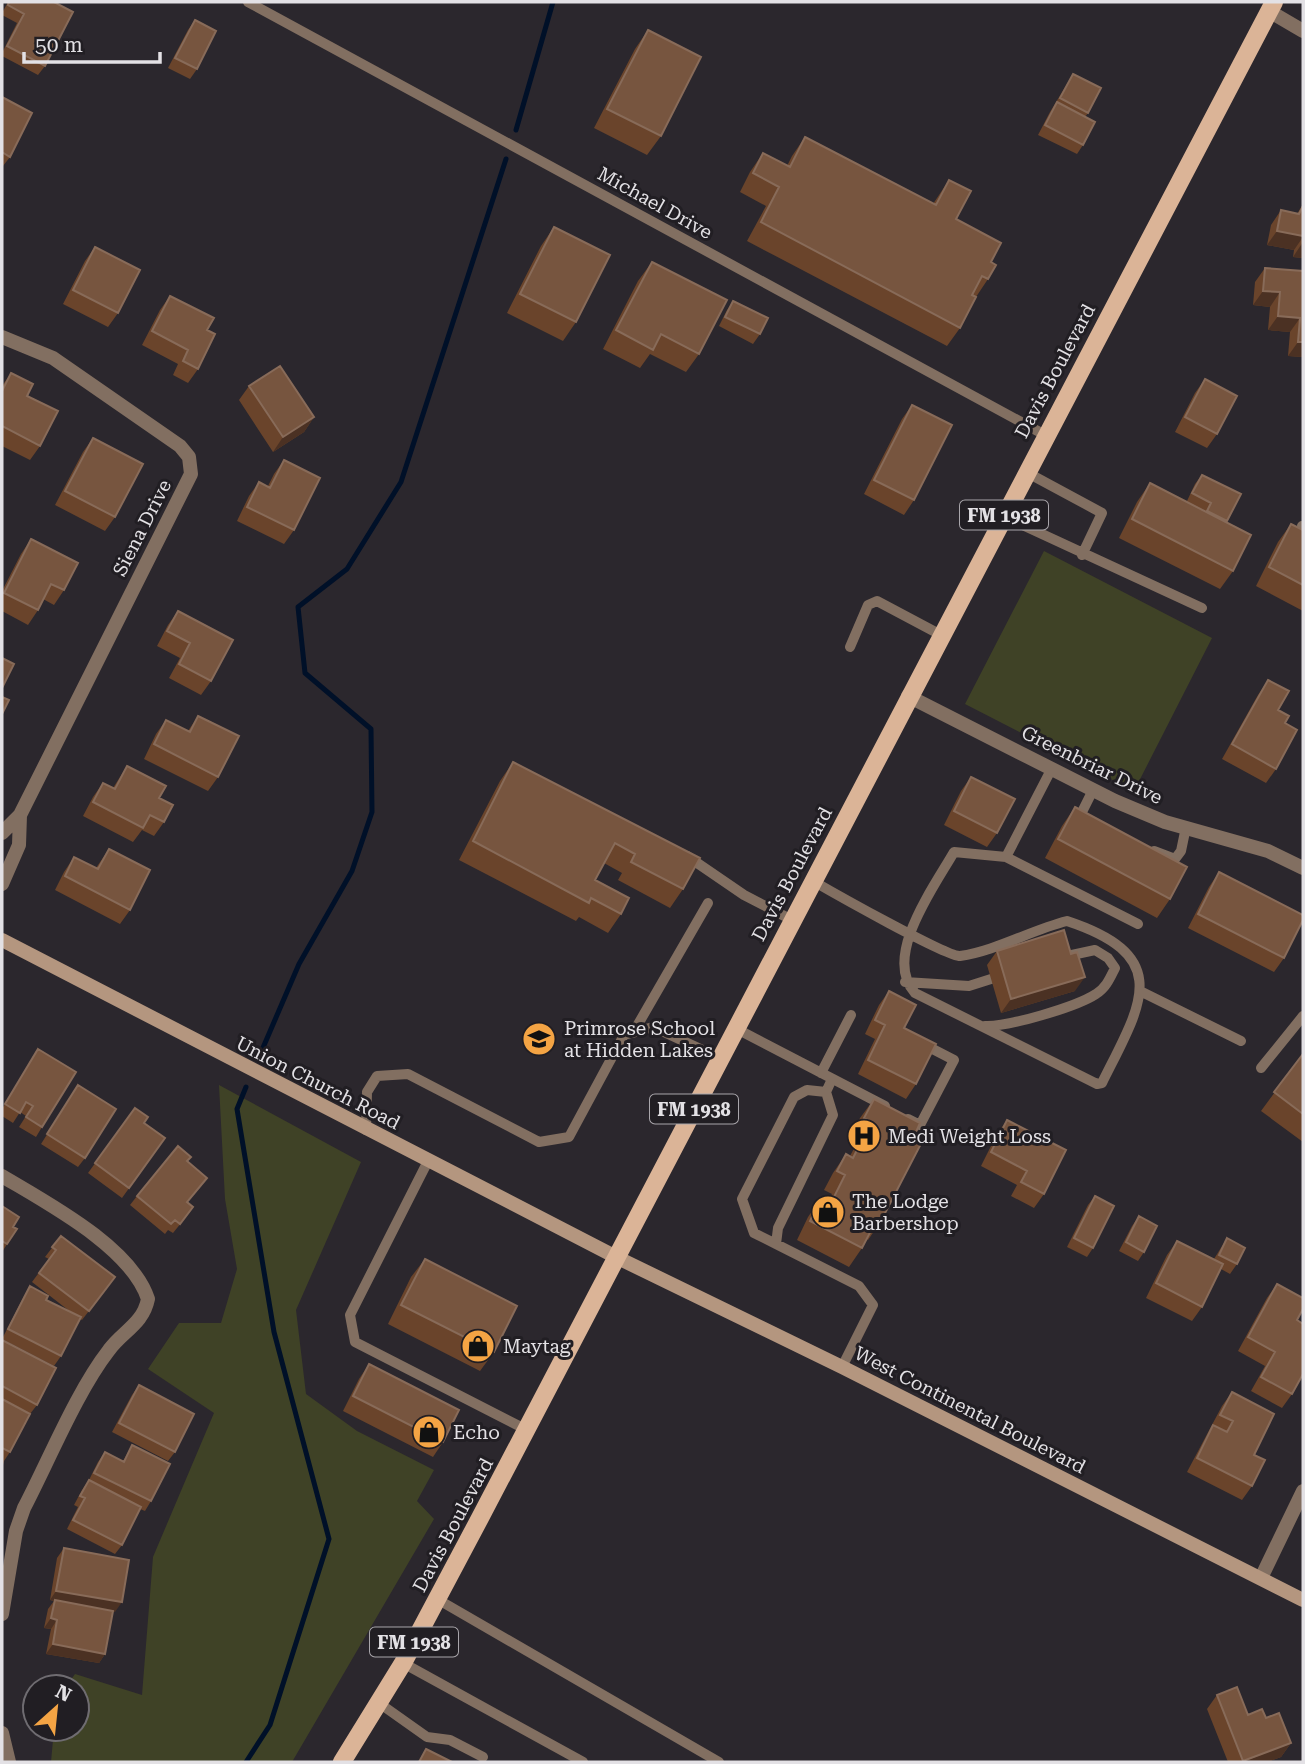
<svg xmlns="http://www.w3.org/2000/svg" width="1305" height="1764" viewBox="0 0 1305 1764" font-family="'Roboto Serif',serif">
<style>
.green{fill:#3f4226}
.lines{fill:none;stroke-linecap:round;stroke-linejoin:round}
.stream{stroke:#001028;stroke-width:5}
.lane{stroke:#826f61;stroke-width:10}
.street{stroke:#826f61;stroke-width:14}
.secondary{stroke:#b4967f;stroke-width:14}
.primary{stroke:#dbb497;stroke-width:18}
.wall{fill:#6a442b}
.shaded-wall{fill:#4b3123}
.building{fill:#77553f;stroke:#886b59;stroke-width:2}
.labels{text-anchor:middle;dominant-baseline:central;stroke-width:6;stroke-linejoin:round;paint-order:stroke}
.shield{fill:#211e23;stroke:#a9a6ab;stroke-width:2}
.shield-label{font-size:18px;font-weight:bold;fill:#e3e1e5}
.street-label{font-size:19px;fill:#e3e1e5;stroke:#211e23}
.poi-label{font-size:19px;fill:#e3e1e5;stroke:#211e23;text-anchor:start}
</style>
<rect width="100%" height="100%" fill="#2b272d"/>
<!-- green -->
<path class="green" d="M1044,551l168,87 -78,153 -169,-87z
M219,1085l142,77 -65,148 10,84 51,37 77,39 -17,31 17,18 -142,243h-241l3,-33h23v-42h-11l9,-13 67,21 11,-138 61,-144 -66,-44 31,-46h42l16,-54 -12,-70z"/>
<g class="lines">
<!-- stream -->
<path class="stream" d="M516,130l37,-128
M259,1057l40,-93 53,-93 20,-59 -1,-83 -66,-56 -7,-66 49,-38 54,-87 105,-323
M246,1762l24,-37 59,-186 -55,-207 -37,-223 9,-22"/>
<!-- lane -->
<path class="lane" d="M248,2l797,433
M1026,472l76,41 -20,42
M1003,516l199,92
M1302,526l1,1
M850,647l18,-42 9,-4 64,34
M1085,819l-5,-3 13,-26
M1154,851l21,8 6,-8 5,-24
M687,856l57,39 48,25
M1006,857l132,67
M813,881c19,11 134,76 147,75 36,-5 71,-26 107,-35 109,36 73,85 35,162l-5,1 -182,-91c-33,-36 19,-106 39,-141l52,5 46,-89
M905,982l64,4 22,-7
M1142,992l99,49
M985,1026c23,1 91,-19 111,-32 10,-6 14,-16 19,-26l-7,-10 -13,-8 -37,8
M735,1028l150,78
M633,1033l75,-130
M1261,1068l42,-52
M821,1073l30,-58
M832,1079l-6,13 7,23 -55,113 -2,16 83,42 14,19 -31,62
M908,1119l12,6 34,-65 -33,-17
M366,1130l1,-38 10,-16 31,-2 131,68 30,-5 55,-102 29,-8 67,31
M428,1161l-78,154 5,27 172,88
M776,1244l-22,-11 -12,-34 52,-102 13,-7 19,2
M437,1599l282,163
M403,1663l180,99
M379,1703l48,34 23,3 33,17"/>
<!-- street -->
<path class="street" d="M1269,11l34,20
M2,337l51,21 127,88 9,11 2,17 -171,341 -18,18
M908,696l207,105 50,21 103,29 35,17
M2,884l17,-39 1,-30
M2,1176c45,27 129,71 146,123 -5,25 -25,32 -39,51 -32,41 -60,110 -85,158l-8,23 -14,83
M1261,1578l42,-87
M2,1733l7,29"/>
<!-- secondary -->
<path class="secondary" d="M2,940l616,318 224,109 461,233"/>
<!-- primary -->
<path class="primary" d="M342,1762l61,-99 77,-145 794,-1516"/>
</g>
<!-- wall -->
<path class="wall" d="M8,2h46l-9,64 -7,9 -36,-19v-3l15,-30 -15,-8v-2z
M195,20l2,49 -7,10 -22,-11 20,-38z
M648,30l13,106 -14,19 -53,-27 41,-79z
M1073,74l15,39 -3,4 -2,28 -6,9 -39,-19 12,-23z
M2,97l8,60 -7,9 -1,-1z
M805,137l128,67 16,-24 7,39 35,43 -3,17 -12,18 -16,31 -13,18 -200,-105 19,-35 -26,-14 10,-20 13,-19 24,13 5,-10z
M1303,204v54l-10,-1 1,-7 -27,-5 4,-20 10,-15 16,4z
M554,227l22,95 -13,19 -56,-28 34,-67z
M95,247l23,66 -10,14 -45,-23 22,-43z
M652,262l47,92 -13,18 -36,-18 -10,14 -37,-19 35,-68z
M1265,268l38,3v86l-15,-1 2,-24 -22,-2 2,-23 -17,-2 2,-23z
M170,296l37,34 -9,39 -10,14 -15,-8 5,-11 -36,-19 18,-35z
M733,301l27,33 -7,10 -34,-18 8,-16z
M11,373l16,23 13,50 -10,14 -28,-14v-60z
M1205,379l12,55 -10,14 -32,-16 20,-39z
M249,386l65,31 -10,15 -31,20 -34,-52z
M912,405l2,95 -10,15 -40,-21 38,-75z
M93,438l22,79 -10,14 -50,-26 28,-53z
M284,460l10,70 -10,14 -47,-23 12,-25 10,-14 9,4 6,-12z
M1202,475l39,19 -14,28 6,49 -13,18 -101,-51 18,-36 13,-19 37,18 8,-17z
M1291,524l12,6v81l-47,-25 22,-44z
M31,539l33,51 -10,15 -11,-6 -5,11 -10,15 -26,-14v-20l19,-37z
M178,611l33,70 -10,14 -32,-17 11,-20 -23,-12 11,-21z
M1268,680l10,30 7,13 -9,46 -10,14 -44,-24 36,-64z
M198,716l20,61 -10,14 -64,-32 12,-25 10,-14 22,11z
M513,762l170,127 -13,19 -52,-28 4,-7 -18,-10 -9,17 26,34 -13,19 -29,-16 -3,4 -117,-61 41,-79z
M127,766l32,32 5,24 -10,14 -12,-6 -9,12 -50,-26 10,-19 10,-14 10,5z
M971,777l26,56 -10,14 -43,-22 17,-34z
M1075,807l95,92 -13,19 -112,-60 17,-32z
M109,849l21,61 -10,14 -65,-34 9,-18 10,-15 22,11z
M1219,872l65,86 -10,14 -86,-44 21,-41z
M997,951l78,40 -74,22 -14,-48z
M889,991l27,93 -10,15 -48,-25 17,-35 -10,-5 14,-29z
M38,1049l4,78 -6,10 -17,-10 7,-11 -6,-4 -7,11 -11,-7v-7z
M1303,1054v88l-42,-31z
M78,1085l7,73 -7,9 -37,-23z
M874,1099l42,33 -35,89 -13,19 -1,-1 -5,9 -13,19 -52,-27 11,-23 13,-19 7,3 4,-7 -8,-4 9,-17 13,-19 4,2 8,-15 -7,-4 9,-19z
M135,1108l9,15 21,15 -43,60 -34,-25z
M1007,1120l37,74 -10,14 -23,-12 6,-11 -36,-19 16,-32z
M187,1161l20,17 -20,24 6,5 -7,10 -13,16 -5,-3 -3,4 -35,-29 7,-9z
M1095,1196l-2,52 -6,9 -20,-10 21,-42z
M2,1206l11,21 4,2 -15,23z
M1139,1216l5,36 -6,9 -19,-10 13,-25z
M61,1236l54,41 -33,43 -2,-1 -19,37 -7,10 -52,-27 22,-43 6,-10 16,14 26,13 -40,-31 17,-23 -4,-2z
M1227,1238l10,26 -7,10 -9,-5 -19,38 -10,14 -46,-23 21,-43 10,-14 37,18z
M425,1259l69,93 -14,19 -92,-47 23,-47z
M1277,1284l20,36 -5,74 -10,14 -31,-17 14,-25 -27,-15 29,-53z
M2,1340l35,65 -7,9 -20,38 -6,9 -2,8z
M369,1364l74,78 -10,15 -90,-46 16,-32z
M139,1385l36,67 -7,9 -56,-29 20,-37z
M1232,1392l22,63 -2,31 -10,14 -55,-28 35,-66z
M132,1445l19,56 -6,10 -5,-2 -18,36 -7,9 -48,-25 11,-22 -4,-2 8,-15 7,-10 9,-18 7,-10 18,9z
M64,1548l51,64 -2,-1 -8,43 -6,9 -53,-9 5,-25 -7,-1 4,-19 6,-8 -4,-1 7,-42z
M1217,1695l31,20 18,3 25,25 -10,14 -14,5h-39l-21,-53z"/>
<!-- shaded-wall -->
<path class="shaded-wall" d="M1277,231l26,5v1l-9,13 -27,-5z
M1303,242v16l-10,-1z
M1263,291l17,1 -10,15 -17,-2z
M1278,316l22,2 -10,14 -22,-2z
M1298,342h5v15l-15,-1z
M314,417l-10,15 -31,20 10,-15z
M1085,977l-10,14 -74,22 10,-14z
M56,1591l66,11 -7,10 -65,-12z
M51,1618l6,2 -6,9 -7,-1z
M53,1644l52,10 -6,9 -53,-9z
M1291,1743l-10,14 -14,5h-24z"/>
<!-- building -->
<path class="building" d="M9,2h45l19,10 -28,54 -38,-20 17,-32 -16,-9z
M195,20l21,11 -19,38 -22,-11z
M648,30l53,27 -40,79 -54,-27z
M1073,74l28,14 -13,25 -28,-15z
M2,97l30,16 -22,44 -8,-5z
M1057,102l38,20 -12,23 -38,-20z
M805,137l131,68 13,-25 22,11 -15,28 45,24 -10,19 5,3 -8,14 -6,-3 -10,19 4,2 -16,31 -199,-106 18,-35 -26,-14 10,-20 27,14z
M1303,206v30l-26,-5 4,-21 18,4z
M554,227l56,28 -34,67 -56,-28z
M95,247l45,23 -22,43 -45,-23z
M652,262l75,38 -28,54 -38,-20 -8,16 -37,-20z
M1265,268l38,3v71h-5l2,-24 -22,-2 2,-24 -17,-1z
M170,296l44,22 -7,12 8,4 -17,35 -15,-8 5,-11 -36,-19z
M733,301l35,17 -8,16 -35,-17z
M280,366l34,51 -31,20 -34,-51z
M11,373l22,11 -6,12 31,15 -18,35 -38,-20v-35z
M1205,379l32,17 -20,38 -32,-17z
M912,405l40,20 -38,75 -40,-20z
M93,438l50,26 -28,53 -50,-26z
M284,460l36,18 -26,52 -47,-23 12,-25 11,6z
M1202,475l39,19 -14,27 -20,-10 4,-8 -19,-10z
M1150,483l101,52 -18,36 -101,-52z
M1291,524l12,6v55l-34,-18z
M31,539l47,24 -14,27 -13,-6 -13,26 -34,-17z
M178,611l55,29 -22,41 -32,-17 11,-21 -23,-12z
M2,658l12,6 -12,24z
M1268,680l21,11 -11,19 11,6 -4,7 12,7 -21,39 -44,-25z
M2,697l7,3 -7,14z
M198,716l41,20 -21,41 -64,-33 12,-24 24,12z
M513,762l187,96 -17,31 -52,-27 4,-8 -20,-11 -20,37 34,18 -8,16 -30,-16 -2,5 -116,-62z
M127,766l39,20 -7,12 14,7 -9,17 -14,-7 -7,13 -50,-26 10,-19 12,6z
M971,777l44,22 -18,34 -43,-22z
M1075,807l112,60 -17,32 -112,-60z
M109,849l41,21 -20,40 -65,-34 9,-19 24,12z
M1219,872l84,43v5l-19,38 -86,-44z
M1064,930l7,24 6,-2 8,25 -74,22 -14,-48z
M889,991l27,14 -12,23 32,16 -20,40 -48,-24 17,-35 -10,-5z
M38,1049l38,23 -34,55 -16,-10 7,-11 -7,-4 -6,11 -15,-9z
M1303,1054v60l-29,-22z
M78,1085l38,24 -31,49 -38,-24z
M874,1099l46,24 -4,9 9,4 -44,85 -4,-2 -15,29 -52,-27 11,-23 10,5 14,-28 -8,-4 9,-17 7,4 18,-36 -7,-4z
M135,1108l13,9 -4,6 21,15 -36,50 -34,-25z
M1007,1120l59,30 -22,44 -23,-12 6,-11 -36,-19z
M178,1146l13,11 -4,4 20,17 -20,24 6,5 -13,17 -5,-4 -4,4 -34,-28z
M1095,1196l19,10 -21,42 -19,-10z
M2,1206l17,11 -6,10 4,2 -10,15 -5,-3z
M1139,1216l18,10 -13,26 -18,-10z
M61,1236l54,41 -26,34 -50,-38 17,-23 -4,-3z
M1227,1238l18,10 -8,16 -18,-9z
M1177,1241l46,23 -21,43 -46,-24z
M425,1259l92,47 -23,46 -93,-47z
M1277,1284l26,14v11l-6,11 6,4v50l-11,20 -31,-17 14,-25 -27,-15z
M30,1286l18,10 -2,4 35,17 -20,39 -53,-27z
M2,1340l54,28 -19,37 -35,-19z
M369,1364l90,46 -16,32 -90,-46z
M139,1385l55,29 -19,38 -56,-29z
M1232,1392l42,22 -20,41 11,5 -13,26 -55,-28 16,-33 14,7 6,-11 -13,-6z
M2,1399l28,15 -20,38 -8,-4z
M132,1445l38,19 -19,37 -57,-28 11,-21 19,10z
M89,1480l52,27 -19,38 -49,-25 12,-22 -5,-2z
M64,1548l65,12 -7,42 -66,-11z
M55,1600l58,11 -8,43 -52,-10 4,-24 -6,-2z
M1237,1687l11,28 14,-6 4,9 13,-5 12,30 -48,18 -26,-66z
M426,1749l26,13h-33z"/>
<!-- icons -->
<defs>
<symbol id="school-disc" viewBox="-11 -11 22 22"><circle r="9.5" fill="#f4a444" stroke="#211e23"/><path d="M0-5L7-2L0 1L-7-2ZM-4 1L0 2.5L4 1V4Q0 6-4 4Z" fill="#111"/></symbol>
<symbol id="hospital-disc" viewBox="-11 -11 22 22"><circle r="9.5" fill="#f4a444" stroke="#211e23"/><path d="M-5-5h3v3.5h4V-5h3V5h-3V1.5h-4V5h-3Z" fill="#111"/></symbol>
<symbol id="shop-disc" viewBox="-11 -11 22 22"><circle r="9.5" fill="#f4a444" stroke="#211e23"/><path d="M-5-2.5h2.3a2.7 3.5 0 0 1 5.4 0H5L5.5 6h-11ZM-1.5-2.5h3a1.5 2.3 0 0 0-3 0Z" fill="#111"/></symbol>
</defs>
<g fill-rule="evenodd">
<use href="#school-disc" x="520" y="1020" width="38" height="38"/>
<use href="#hospital-disc" x="845" y="1117" width="38" height="38"/>
<use href="#shop-disc" x="809" y="1193" width="38" height="38"/>
<use href="#shop-disc" x="459" y="1327" width="38" height="38"/>
<use href="#shop-disc" x="410" y="1413" width="38" height="38"/>
</g>
<g class="labels">
<!-- shield labels -->
<g class="shield">
<rect x="960" y="500.5" width="88" height="29" rx="5"/>
<rect x="650" y="1094.5" width="88" height="29" rx="5"/>
<rect x="370" y="1627.5" width="88" height="29" rx="5"/>
</g>
<g class="shield-label">
<text x="1004" y="515">FM 1938</text>
<text x="694" y="1109">FM 1938</text>
<text x="414" y="1642">FM 1938</text>
</g>
<!-- street labels -->
<g class="street-label">
<text transform="translate(655 203) rotate(29)">Michael Drive</text>
<text transform="translate(1055 371) rotate(-62)">Davis Boulevard</text>
<text transform="translate(142 528) rotate(-63)">Siena Drive</text>
<text transform="translate(1092 765) rotate(26)">Greenbriar Drive</text>
<text transform="translate(792 874) rotate(-62)">Davis Boulevard</text>
<text transform="translate(318 1083) rotate(27)">Union Church Road</text>
<text transform="translate(970 1410) rotate(27)">West Continental Boulevard</text>
<text transform="translate(453 1525) rotate(-62)">Davis Boulevard</text>
</g>
<!-- poi labels -->
<g class="poi-label">
<text x="564" y="1028">Primrose School<tspan x="564" dy="22">at Hidden Lakes</tspan></text>
<text x="888" y="1136">Medi Weight Loss</text>
<text x="852" y="1201">The Lodge<tspan x="852" dy="22">Barbershop</tspan></text>
<text x="503" y="1346">Maytag</text>
<text x="453" y="1432">Echo</text>
</g>
</g>
<!-- border -->
<rect width="1305" height="1764" fill="none" stroke="#e3e1e5" stroke-width="7"/>
<!-- north arrow -->
<g transform="translate(56 1708) rotate(27)"><circle r="33" fill="#211e23" stroke="#6f6c71" stroke-width="2"/>
<path d="M0-5L12 26L0 18L-12 26Z" fill="#f4a444"/>
<text y="-10" font-size="19" font-weight="bold" text-anchor="middle" fill="#e3e1e5">N</text>
</g>
<!-- scale -->
<path d="M24 52v10h136v-10" fill="none" stroke="#e3e1e5" stroke-width="3.5"/>
<text x="35" y="52" font-size="21" fill="#e3e1e5" stroke="#211e23" stroke-width="5" paint-order="stroke">50 m</text>
</svg>
